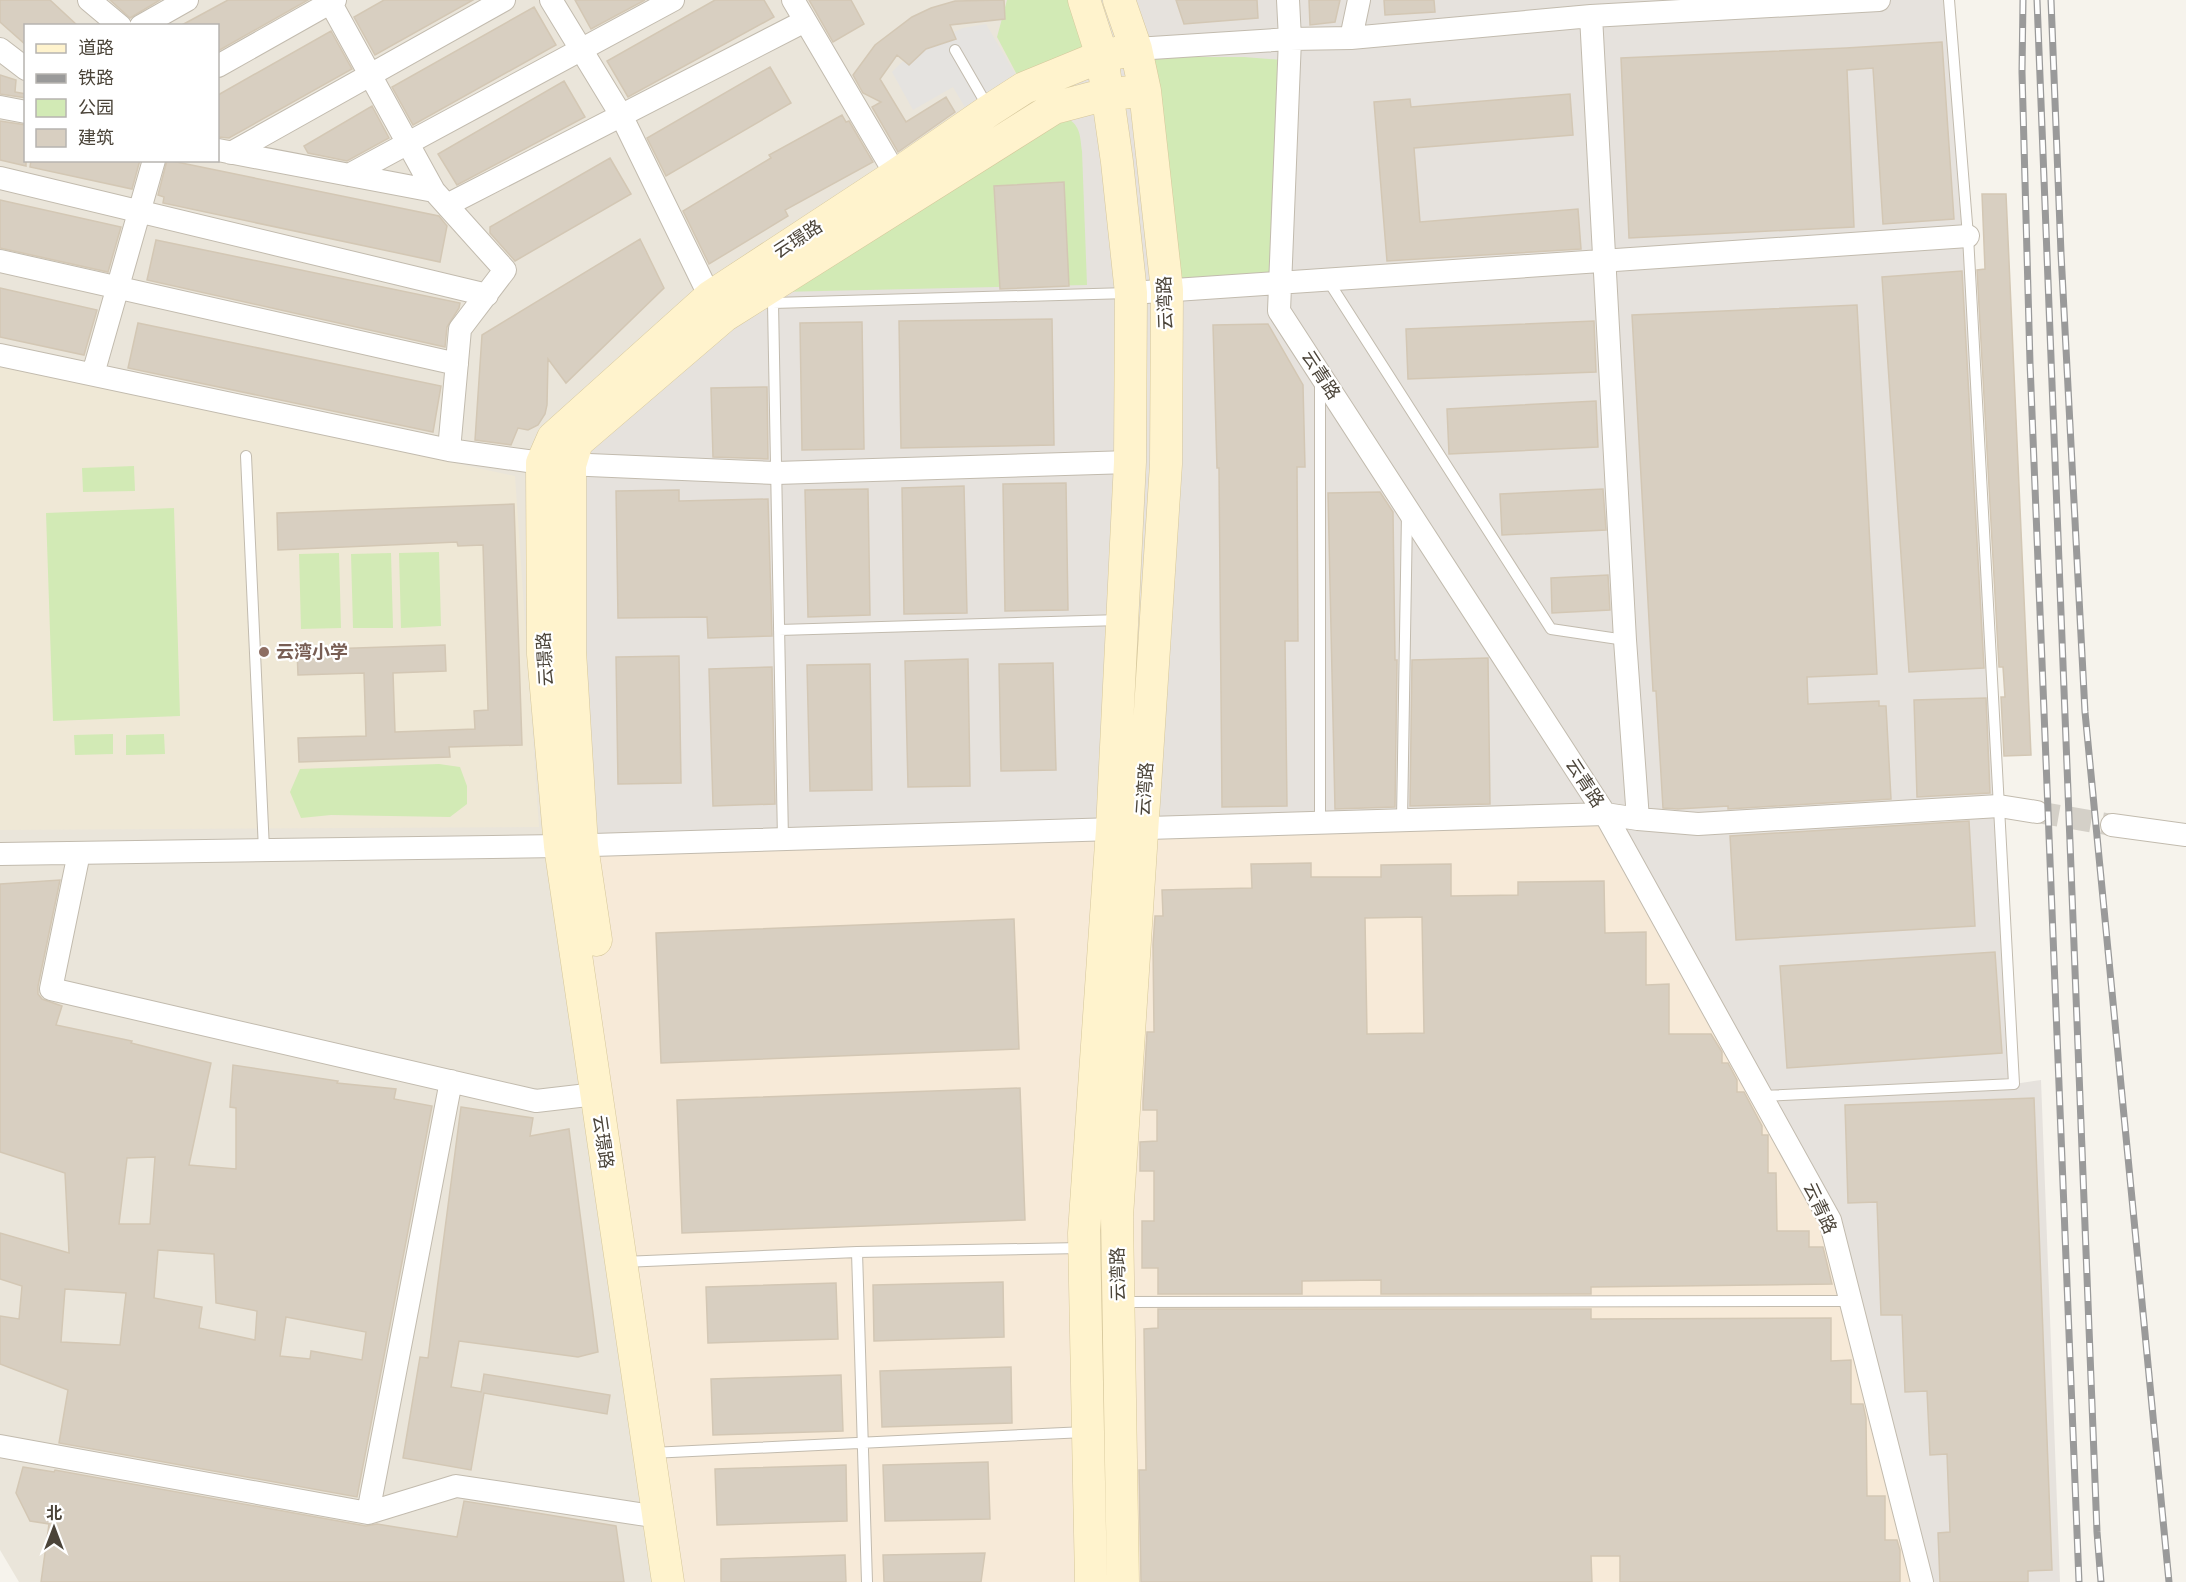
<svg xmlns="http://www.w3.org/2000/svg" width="2186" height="1582" viewBox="0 0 2186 1582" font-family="'Fira Sans','Noto Sans SC',sans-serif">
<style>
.residential{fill:#eae5da;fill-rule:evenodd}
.commercial{fill:#f7ead8}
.industrial{fill:#e6e2dd}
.education{fill:#efe8d6}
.green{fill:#d2eab5}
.parking{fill:#e5e3e0}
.building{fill:#d8cfc1;stroke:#d3c7b4;stroke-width:1.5;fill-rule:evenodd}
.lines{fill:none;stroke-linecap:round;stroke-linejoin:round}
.street-tunnel{stroke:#d4d0c8;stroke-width:22;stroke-dasharray:22 11;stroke-linecap:butt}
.lane-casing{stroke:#c2bbae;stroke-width:12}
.street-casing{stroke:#c2bbae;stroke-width:24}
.secondary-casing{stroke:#d6c79b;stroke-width:33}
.lane{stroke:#fff;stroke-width:10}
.street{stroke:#fff;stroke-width:22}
.secondary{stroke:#fff3cd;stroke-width:32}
.rail-casing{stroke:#9a9a9a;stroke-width:7}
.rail{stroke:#fff;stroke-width:4.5;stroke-dasharray:14;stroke-linecap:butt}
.education-dot{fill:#8d6e63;stroke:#fff;stroke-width:2}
.labels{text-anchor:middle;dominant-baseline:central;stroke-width:4.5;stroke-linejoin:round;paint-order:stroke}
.street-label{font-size:18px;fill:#4b4439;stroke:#fff}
.education-label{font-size:18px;font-weight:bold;fill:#785e54;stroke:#fff;text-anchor:start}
</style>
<rect width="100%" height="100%" fill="#f6f3ec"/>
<!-- residential -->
<path class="residential" d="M0,0h1086l-418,1582h-649l-19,-32zM26,26h192v134h-192z"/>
<!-- commercial -->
<path class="commercial" d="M1605,814l225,406 92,362h-1254l-108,-736z"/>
<!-- industrial -->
<path class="industrial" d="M1086,0h863l65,1084 27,-4 19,502h-138l-92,-362 -225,-406 -1045,32 -7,-408 437,-328z"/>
<!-- education -->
<path class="education" d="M0,365l515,111 24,351 -539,3z"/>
<!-- green -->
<path class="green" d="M1007,0h77l18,56 -78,32 -27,-51z
M1150,57h94l39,3 -10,217 -97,6z
M1067,118c14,8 13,19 15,33l5,134 -308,7z
M134,466l1,25 -52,1 -1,-24z
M174,508l6,208 -127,5 -7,-208z
M439,552l2,74 -40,2 -2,-75z
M339,553l2,75 -40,1 -2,-75z
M391,553l2,75h-40l-2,-74z
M113,734v20l-38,1 -1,-20z
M164,734l1,20 -39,1v-20z
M439,764l21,3 7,19v18l-17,13 -119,-2 -30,3 -11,-26 10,-23z"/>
<!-- parking -->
<path class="parking" d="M986,24l37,63 -53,29 -17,-29 -40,23 -21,-38 9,-9 28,-20 34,-15z"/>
<!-- building -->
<path class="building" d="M0,0h50l28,26h-52v19l-26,-23z
M110,0h50l-30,18z
M228,0h80l-90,51v-25h-38z
M384,0h89l-98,55 -21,-38z
M575,0h70l-54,29z
M715,0h49l10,17 -146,80 -21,-36z
M809,0h42l13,24 -31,18z
M1004,0l1,19 -55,6 6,14 -30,10 -17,16 -12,-10 -17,24 26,43 40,-25 9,15 -57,40 -26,-45 9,-5 -18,-9 -10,-18 22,-30 37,-28 19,-9 24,-7z
M1176,0h81l1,18 -74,6z
M1309,0h31l-5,22 -25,3z
M1384,0h50l1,12 -50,3z
M534,7l22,38 -143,80 -21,-38z
M331,31l21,38 -123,69 -11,-1v-42z
M1942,42l12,177 -71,5 -10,-156 -26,2 7,157 -225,11 -8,-180 225,-10z
M770,67l21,36 -125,73 -19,-38z
M0,75l16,5 -1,12 11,2v4l-26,-4z
M564,81l21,36 -128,68 -19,-31z
M1570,94l3,41 -159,13 6,74 158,-13 3,40 -194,12 -13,-159 36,-3 1,8z
M372,106l17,32 -42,23 -39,-8 -4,-7z
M842,115l4,7 3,-1 24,41 -88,48 3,6 -79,48 -26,-53 88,-53 -2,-3z
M0,121l26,4v41l-26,-6z
M610,158l21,36 -116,67 -25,-28v-6z
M31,160h109l-8,29 -102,-22z
M167,160l272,56 8,10 -7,36 -277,-59 1,-6 -6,-2z
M1064,182l5,104 -69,3 -6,-103z
M1982,194h24l25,561 -27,1 -3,-59h4l-2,-30h-4l-22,-397 8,-1z
M0,200l121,27 -13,45 -108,-24z
M640,239l24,49 -98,95 -18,-24 -1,46 -2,9 -7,11 -10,5 -10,-2 -7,17 -36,-5 7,-105z
M156,240l304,63 -1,5 -12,19 -2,20 -298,-67z
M1962,271l22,397 -75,4 -27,-395z
M0,288l97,22 -13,45 -84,-18z
M1857,305l20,369 -70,3 1,27 71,-3v5h7l5,93 -163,10v-3l-50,3 -15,-1 -7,-117h-3l-21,-376z
M1052,319l2,126 -153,3 -2,-127z
M1594,321l2,51 -188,7 -2,-50z
M862,322l2,127 -62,1 -2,-127z
M138,323l303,63 -8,46 -305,-64z
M1268,324l35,61 2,82h-8l1,174h-13l2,165 -65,1 -3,-339h-2l-4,-143z
M767,387l1,72 -55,-2 -2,-69z
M1596,401l2,46 -149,7 -2,-45z
M1066,483l2,127 -63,1 -2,-127z
M964,486l3,127 -63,1 -2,-126z
M868,489l2,126 -62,2 -3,-127z
M1603,489l3,41 -104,5 -2,-41z
M679,490v11l89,-2 4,137 -64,2 -1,-21 -89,1 -2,-127z
M1380,492l13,20 2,148h2l-2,147 -60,2 -7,-316z
M514,504l8,241 -73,2 1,10 -151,5 -1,-24 68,-2 -2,-63 -66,2 -1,-25 148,-5 1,26 -53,2 2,59 80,-3 -1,-18 14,-1 -5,-165 -25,1 -1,-4 -179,8 -1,-37z
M1608,575l2,35 -58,3 -1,-35z
M679,656l2,127 -63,1 -2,-127z
M1488,658l2,146 -80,2 2,-146z
M968,659l2,127 -62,1 -3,-126z
M1053,663l3,107 -55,1 -2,-107z
M870,664l2,126 -62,1 -3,-126z
M772,667l3,137 -62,2 -4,-137z
M1986,698l4,95 -73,4 -3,-97z
M1969,821l6,105 -239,14 -6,-104z
M1311,863v14h70v-12l70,-1v32l67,-1v-13l86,-1 1,52 41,-1v53l23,-1v50h42l11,18v11h6l9,17v12h7l18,34v9h6v38h8l1,58h32v16h14l9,37 -241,3v7h-210v-14l-79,1v13h-144v-26h-16v-47h12v-50h-14v-29l17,-1v-31h-14v-8l4,-70h7l-1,-87 2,-29h8l-1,-26 90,-2 -1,-24zM1422,917l2,116 -57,1 -2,-116z
M60,880l-22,106v8l4,5 20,7 -6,19 76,16 -1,2 80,20 -22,102 47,4v-61l-6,-1 3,-42 105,16 -1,2 59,6 -2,10 38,7 -75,391 -298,-54 9,-53 -68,-26v-48l19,3 3,-33 -22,-7v-46l69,20 -4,-80 -65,-21v-268zM155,1157l-5,67h-31l8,-66zM158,1250l56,4 2,49 41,8 -2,29 -56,-12 3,-21 -48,-9zM65,1289l61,4 -6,52 -59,-3zM286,1317l80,15 -4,28 -51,-9 -1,8 -30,-3z
M1014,919l5,130 -358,14 -5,-130z
M1995,952l7,101 -215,15 -7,-102z
M1020,1088l5,132 -343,13 -5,-133z
M2034,1098l18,472 -24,1v11h-88l-2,-49 12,-1 -3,-78 -17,1 -3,-64 -22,1 -3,-77h-21l-4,-113 -29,1 -3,-98z
M461,1107l72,11 -3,18 39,-7 29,223 -20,5 -119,-16 -8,46 30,5 3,-18 126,21 -3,19 -123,-21 -13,77 -68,-12 17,-101 8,1z
M1003,1282l1,55 -130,4 -1,-56z
M836,1283l2,56 -130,4 -2,-56z
M1158,1309h433v10l240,-1v43l20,-1v44h12l3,14 1,78h18v44h12l3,10v32h-280v-26h-29l1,26h-451l-2,-112h7l-2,-141 14,-1z
M1011,1367l1,56 -130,4 -2,-56z
M841,1375l2,56 -130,4 -2,-56z
M988,1462l2,57 -105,2 -2,-56z
M846,1465l1,56 -130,4 -2,-56z
M23,1467l31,5 1,-2 311,56 11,-2 80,13 7,-36 152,25 8,56h-583l8,-58 -19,-3 -14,-28z
M985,1553l-4,29h-97l-1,-27z
M845,1555l1,27h-125v-23z"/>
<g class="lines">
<!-- street-tunnel -->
<path class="street-tunnel" d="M2037,812l75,13"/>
<defs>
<path id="lane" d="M955,50l33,57
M1327,279l224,350 74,11
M246,456l18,394
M779,630l341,-10
M1402,820l5,-306
M1320,823v-439
M783,840l-10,-537 355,-10
M1762,1096l252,-12 -46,-848 -19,-236
M623,1262l234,-10
M1121,1302l729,-1
M651,1453l434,-21
M867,1582l-10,-330 224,-4"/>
<path id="street" d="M89,0l31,26
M329,0l105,191
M551,0l70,115 89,182
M793,0l103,175
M1288,0l2,39 -11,272 326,503 225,406 92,362
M1591,16l288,-16
M141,26l46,-26
M0,49l26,20
M1136,49l154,-10 61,-1 8,-38
M218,66l117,-66
M0,107l26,5
M218,150l216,41 71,79 -45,59 -11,121
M231,153l273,-153
M349,175l324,-175
M0,178l487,117
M447,205l358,-184
M0,261l457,103
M1131,293l837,-57
M0,355l449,95 93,13 234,10 354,-11
M93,374l61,-214
M1638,819l60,5 301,-18 38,6
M2112,825l74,10
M79,853l-28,136 485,112 60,-7
M0,854l560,-8 1045,-32 33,5 -13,-179 -34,-624 -240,22
M451,1081l-83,432 88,-27 203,31
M0,1446l368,67"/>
<path id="secondary" d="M1084,0l18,56 15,106 14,131 -1,169 -18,367 -28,404 7,349
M1119,0l17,49 9,42 22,199 -1,174 -49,753 6,365
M596,940l-14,-94 -12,-195v-186l7,-23 147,-126 330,-208 53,-14 38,-3
M668,1582l-108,-736 -17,-192 -1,-191 11,-25 157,-141 186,-122 94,-65 34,-22 78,-32 34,-7"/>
</defs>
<!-- lane casing -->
<use href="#lane" class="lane-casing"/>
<!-- street casing -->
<use href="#street" class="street-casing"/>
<!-- secondary casing -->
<use href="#secondary" class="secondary-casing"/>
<!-- lane -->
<use href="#lane" class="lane"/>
<!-- street -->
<use href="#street" class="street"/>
<!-- secondary -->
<use href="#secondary" class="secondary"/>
<defs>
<path id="rail" d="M2023,0l-1,72 8,291 49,1219
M2037,0l60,1532 4,50
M2051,0l10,253 24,459 84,870"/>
</defs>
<!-- rail casing -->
<use href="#rail" class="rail-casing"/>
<!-- rail -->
<use href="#rail" class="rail"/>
</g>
<!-- markers -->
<circle class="education-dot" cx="264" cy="652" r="6"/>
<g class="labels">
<!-- street labels -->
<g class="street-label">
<text transform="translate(798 239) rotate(-33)">云璟路</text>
<text transform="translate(1165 303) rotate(-92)">云湾路</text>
<text transform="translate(1321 375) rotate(57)">云青路</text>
<text transform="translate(545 659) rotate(-93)">云璟路</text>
<text transform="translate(1585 783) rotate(57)">云青路</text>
<text transform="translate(1145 789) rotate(-86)">云湾路</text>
<text transform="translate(603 1142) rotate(82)">云璟路</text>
<text transform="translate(1820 1208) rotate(65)">云青路</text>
<text transform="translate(1118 1274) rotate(-91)">云湾路</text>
</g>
<!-- education labels -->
<g class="education-label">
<text x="276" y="652">云湾小学</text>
</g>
</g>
<!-- legend -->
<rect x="24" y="24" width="195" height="138" fill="#ffffff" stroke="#b7b4b0" stroke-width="1.5"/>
<rect x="36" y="44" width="30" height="9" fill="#fff3cd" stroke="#b7b4b0" stroke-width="1.5"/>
<text x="78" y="54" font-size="18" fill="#4b4439">道路</text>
<rect x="36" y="74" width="30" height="9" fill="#9a9a9a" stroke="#b7b4b0" stroke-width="1.5"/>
<text x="78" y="84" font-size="18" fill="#4b4439">铁路</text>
<rect x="36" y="99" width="30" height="18" fill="#d2eab5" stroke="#b7b4b0" stroke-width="1.5"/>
<text x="78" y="114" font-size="18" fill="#4b4439">公园</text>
<rect x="36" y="129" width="30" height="18" fill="#d8cfc1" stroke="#b7b4b0" stroke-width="1.5"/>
<text x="78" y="144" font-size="18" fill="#4b4439">建筑</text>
<!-- north arrow -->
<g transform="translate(54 1528)" stroke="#ffffff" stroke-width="4.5" paint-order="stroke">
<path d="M0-4.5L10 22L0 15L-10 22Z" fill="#4b4439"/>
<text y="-9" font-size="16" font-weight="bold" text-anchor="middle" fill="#4b4439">北</text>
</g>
</svg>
